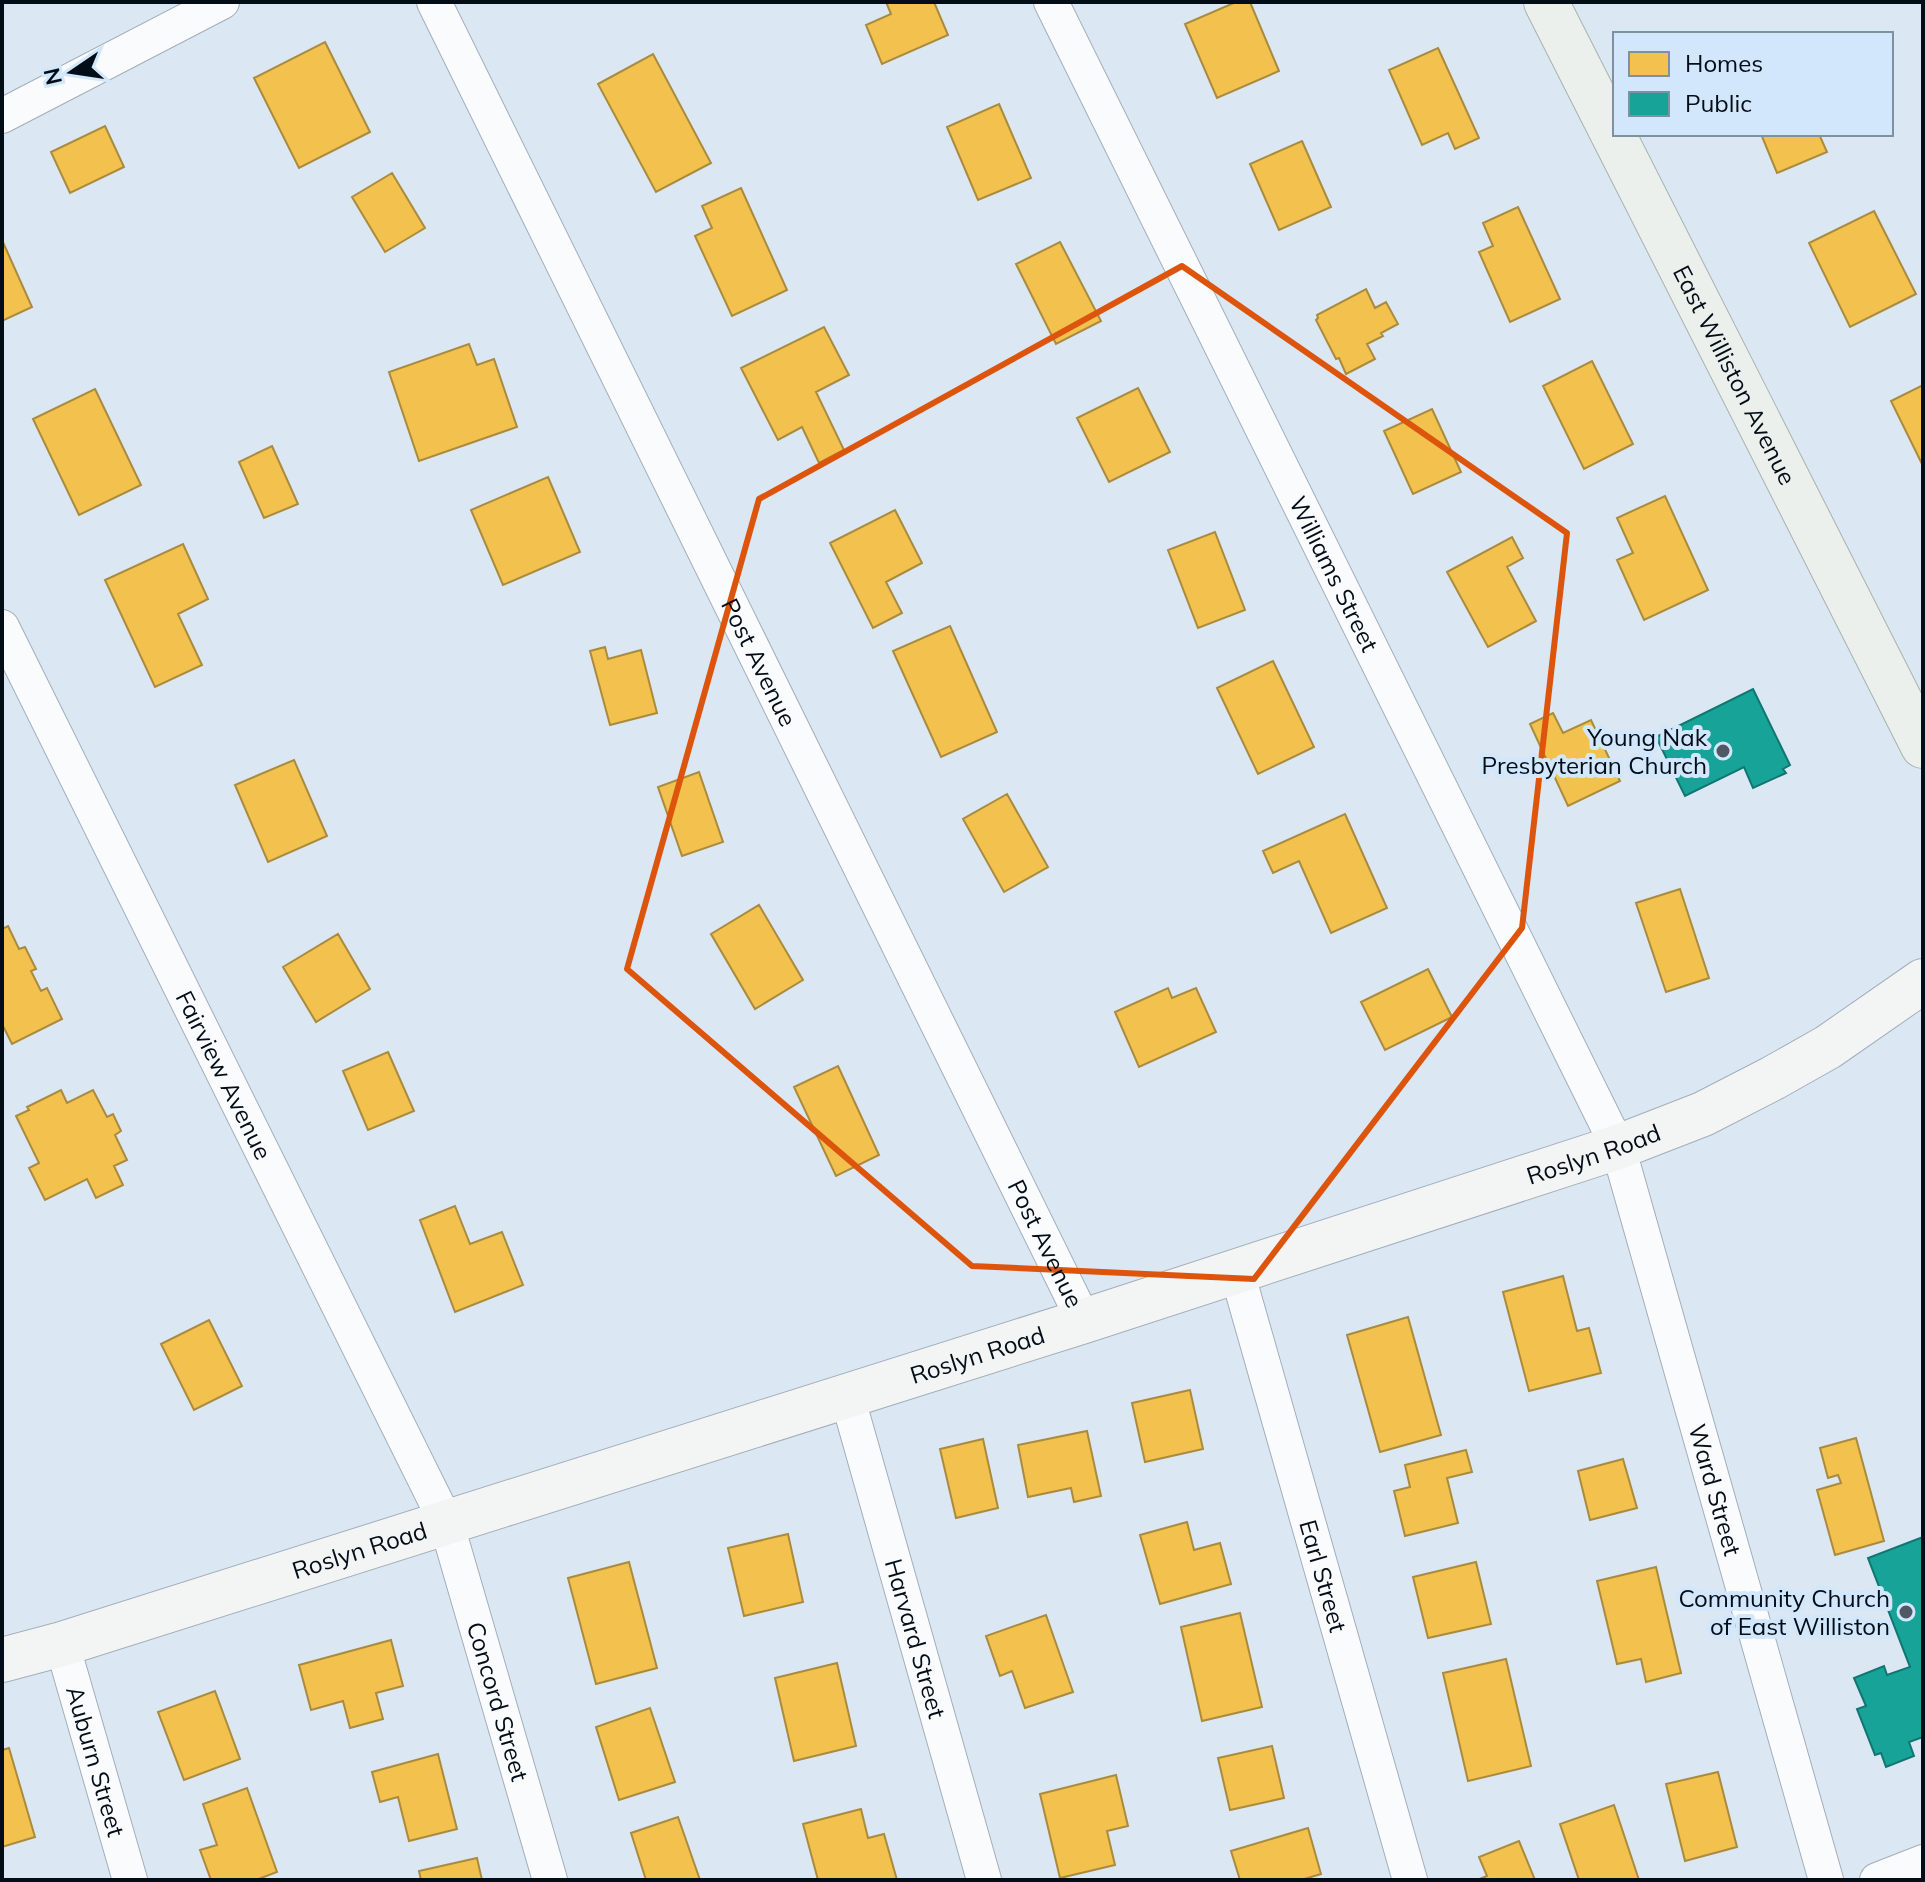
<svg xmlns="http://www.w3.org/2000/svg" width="1925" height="1882" viewBox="0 0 1925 1882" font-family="Mulish,sans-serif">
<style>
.homes{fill:#f2c14e;stroke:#aa8b3e;stroke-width:2}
.public{fill:#17a398;stroke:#117671;stroke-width:2}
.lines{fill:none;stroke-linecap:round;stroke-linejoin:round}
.street-casing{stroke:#a3aeb9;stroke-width:36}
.secondary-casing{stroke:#a3aeb9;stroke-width:46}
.primary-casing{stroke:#a8b2ae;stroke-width:46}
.street{stroke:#fafbfd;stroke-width:34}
.secondary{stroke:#f3f5f5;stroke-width:44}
.primary{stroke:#ecf0ec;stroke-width:44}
.marked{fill:none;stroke:#dd550d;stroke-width:6;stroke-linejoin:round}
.poi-dot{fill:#4f5964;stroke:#d2e7fb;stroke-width:3}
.labels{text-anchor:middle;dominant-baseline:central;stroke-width:8;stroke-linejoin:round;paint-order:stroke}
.street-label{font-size:24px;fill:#030d17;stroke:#d2e7fb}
.poi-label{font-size:24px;fill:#030d17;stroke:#d2e7fb;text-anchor:end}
</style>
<rect width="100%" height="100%" fill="#dbe7f2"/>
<!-- homes -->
<path class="homes" d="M886,2h48l14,33 -66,29 -16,-39 25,-11z
M1236,2h14l29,69 -62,27 -32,-74z
M325,42l45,90 -71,36 -45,-90z
M1438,48l41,90 -24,11 -7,-16 -26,12 -33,-75z
M653,54l58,109 -55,29 -58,-108z
M999,104l32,74 -53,22 -31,-73z
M105,126l19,41 -54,26 -19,-41z
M1761,134h58l8,18 -50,21z
M1302,141l29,66 -52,23 -29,-66z
M392,173l33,55 -40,24 -33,-55z
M741,188l46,102 -55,26 -37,-80 17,-8 -10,-22z
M1518,207l42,92 -50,23 -31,-70 14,-6 -10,-23z
M1874,211l42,83 -66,33 -41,-84z
M2,240l30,67 -30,14z
M1060,242l41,79 -45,23 -40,-80z
M1366,289l9,19 11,-6 12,22 -17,9 2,3 -16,8 8,15 -29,15 -7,-16 -3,1 -20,-39 2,-2 -1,-3z
M824,327l25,48 -33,17 28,58 -25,13 -17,-36 -24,13 -37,-72z
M469,344l8,21 17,-6 23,68 -98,34 -30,-89z
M1592,361l41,83 -49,25 -41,-83z
M1923,385v81l-32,-65z
M1138,388l32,64 -61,30 -32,-64z
M95,389l46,96 -62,30 -46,-96z
M1432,409l29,63 -48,22 -29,-63z
M272,446l26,58 -34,14 -25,-56z
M548,477l32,75 -77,33 -32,-75z
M1665,496l43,94 -64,30 -27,-60 16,-7 -16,-35z
M895,510l27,53 -36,19 16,31 -29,15 -43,-85z
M1215,532l30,78 -47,18 -30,-78z
M1512,537l11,21 -16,9 29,54 -48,26 -41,-75z
M183,544l25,55 -30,15 24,51 -47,22 -50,-107z
M950,626l47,106 -56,25 -48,-106z
M605,647l3,12 33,-9 16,63 -47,12 -20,-74z
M1273,661l41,86 -56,27 -41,-86z
M1553,713l10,20 28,-13 29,61 -52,25 -38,-82z
M294,760l33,76 -59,26 -33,-77z
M699,772l24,70 -41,14 -24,-69z
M1007,794l41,73 -44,25 -41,-73z
M1345,814l42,94 -56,25 -32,-72 -26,12 -10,-22z
M1680,889l29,89 -43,14 -30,-89z
M759,905l44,75 -48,29 -44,-75z
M8,926l11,23 6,-2 11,22 -5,2 10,20 6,-3 15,31 -50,25 -10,-20v-95z
M338,934l32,55 -54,33 -33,-55z
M1428,969l24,48 -67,33 -24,-48z
M1168,988l4,10 24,-10 20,44 -77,35 -24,-55z
M388,1052l26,59 -46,19 -25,-59z
M838,1066l41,89 -43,21 -42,-89z
M61,1090l6,13 26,-13 14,27 6,-3 8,17 -6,4 12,25 -13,6 9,19 -27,13 -9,-19 -42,21 -16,-32 10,-5 -23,-47 13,-6 -2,-3z
M455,1206l15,38 32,-12 21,53 -68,27 -35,-92z
M1563,1276l14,55 12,-3 12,45 -72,18 -26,-99z
M1408,1317l33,118 -61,17 -33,-117z
M209,1320l33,66 -48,24 -33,-66z
M1190,1390l13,59 -58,13 -13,-59z
M1087,1431l14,65 -27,6 -3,-14 -43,9 -10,-52z
M1856,1438l28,103 -49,14 -18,-65 24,-7 -3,-8 -10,3 -8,-30z
M983,1439l15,69 -42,10 -16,-69z
M1466,1450l6,22 -25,6 11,45 -53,13 -11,-45 16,-4 -5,-22z
M1623,1459l14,49 -47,12 -12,-49z
M1187,1522l7,28 26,-7 11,41 -71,20 -20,-69z
M788,1534l15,68 -59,14 -16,-68z
M629,1562l28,106 -61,16 -28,-106z
M1476,1562l15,62 -63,14 -15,-61z
M1656,1567l25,106 -35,9 -5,-23 -24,5 -20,-83z
M1240,1613l22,94 -60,14 -21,-94z
M1046,1615l27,77 -48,16 -13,-37 -12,5 -14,-40z
M391,1640l12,46 -27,7 7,26 -33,9 -7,-27 -32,9 -12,-45z
M1506,1659l25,107 -63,15 -25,-108z
M837,1663l19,83 -62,15 -19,-83z
M215,1691l25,68 -56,21 -26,-68z
M650,1708l25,74 -56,18 -23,-73z
M1272,1746l12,52 -54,12 -12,-52z
M9,1748l26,89 -33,10v-97z
M438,1754l19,75 -48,12 -11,-44 -18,5 -8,-30z
M1718,1772l19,75 -52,14 -19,-77z
M1116,1775l12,51 -21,5 8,34 -55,13 -20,-84z
M247,1788l30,84 -21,8h-45l-11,-30 17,-5 -14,-41z
M1614,1805l25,75h-60l-19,-56z
M861,1809l7,29 16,-4 13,46h-79l-15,-56z
M678,1817l22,63h-54l-15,-47z
M1308,1828l13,46 -20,6h-61l-9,-29z
M1519,1841l16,39h-58l10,-4 -8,-19z
M477,1858l5,22h-61l-2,-9z"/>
<!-- public -->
<path class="public" d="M1753,689l37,76 -7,4 3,4 -33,15 -9,-21 -59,29 -29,-59z
M1923,1537v200l-14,5 5,14 -28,11 -5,-14 -6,2 -18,-46 9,-3 -12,-28 30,-12 3,9 23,-8 -42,-109z"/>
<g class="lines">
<defs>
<g id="street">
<path id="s1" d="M434,2l650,1319"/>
<path id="s2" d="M1051,2l567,1145 208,733"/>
<path d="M2,116l220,-114"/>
<path id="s3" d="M2,627l444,895 104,358"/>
<path id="s4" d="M1237,1272l173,608"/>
<path id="s5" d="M847,1396l137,484"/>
<path id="s6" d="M62,1644l68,236"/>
<path d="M1877,1880l46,-18"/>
</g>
<g id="secondary">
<path id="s7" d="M2,1660l60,-16 1022,-323 534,-174 85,-33 70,-36 55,-31 95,-66"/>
</g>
<g id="primary">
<path id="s8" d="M1546,2l377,744"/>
</g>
</defs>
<!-- street casing -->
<use href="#street" class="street-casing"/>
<!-- secondary casing -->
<use href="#secondary" class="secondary-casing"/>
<!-- primary casing -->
<use href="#primary" class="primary-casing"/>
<!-- street -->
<use href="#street" class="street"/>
<!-- secondary -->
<use href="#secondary" class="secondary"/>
<!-- primary -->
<use href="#primary" class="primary"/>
</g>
<!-- marked area -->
<path class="marked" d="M1182,266l385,267 -45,395 -268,351 -282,-13 -345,-297 132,-470z"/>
<!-- markers -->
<g class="poi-dot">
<circle cx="1723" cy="751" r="8"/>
<circle cx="1906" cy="1612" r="8"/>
</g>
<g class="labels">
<!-- street labels -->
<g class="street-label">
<text stroke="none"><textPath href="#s8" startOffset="418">East Williston Avenue</textPath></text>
<text stroke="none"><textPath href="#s2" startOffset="638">Williams Street</textPath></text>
<text stroke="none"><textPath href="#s1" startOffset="736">Post Avenue</textPath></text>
<text stroke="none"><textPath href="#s3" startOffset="500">Fairview Avenue</textPath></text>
<text stroke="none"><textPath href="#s7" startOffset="1670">Roslyn Road</textPath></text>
<text stroke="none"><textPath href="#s1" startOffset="1384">Post Avenue</textPath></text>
<text stroke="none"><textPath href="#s7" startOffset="1022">Roslyn Road</textPath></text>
<text stroke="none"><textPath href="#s2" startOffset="1634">Ward Street</textPath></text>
<text stroke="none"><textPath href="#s7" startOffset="374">Roslyn Road</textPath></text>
<text stroke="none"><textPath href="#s4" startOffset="316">Earl Street</textPath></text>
<text stroke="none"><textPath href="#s5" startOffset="252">Harvard Street</textPath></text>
<text stroke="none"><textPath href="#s3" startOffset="1186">Concord Street</textPath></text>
<text stroke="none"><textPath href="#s6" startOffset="122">Auburn Street</textPath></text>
</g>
<!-- poi labels -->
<g class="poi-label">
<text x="1707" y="737">Young Nak<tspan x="1707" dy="28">Presbyterian Church</tspan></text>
<text x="1890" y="1598">Community Church<tspan x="1890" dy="28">of East Williston</tspan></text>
</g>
</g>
<!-- border -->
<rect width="1925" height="1882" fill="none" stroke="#030d17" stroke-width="8"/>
<!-- legend -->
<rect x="1613" y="32" width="280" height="104" fill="#d2e7fb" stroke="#7f90a0" stroke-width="2"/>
<rect x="1629" y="52" width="40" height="24" fill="#f2c14e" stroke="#7f90a0" stroke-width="2"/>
<text x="1685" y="72" font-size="24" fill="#030d17">Homes</text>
<rect x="1629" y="92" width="40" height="24" fill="#17a398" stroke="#7f90a0" stroke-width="2"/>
<text x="1685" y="112" font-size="24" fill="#030d17">Public</text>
<!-- north arrow -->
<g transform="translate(72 72) rotate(257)" stroke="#d2e7fb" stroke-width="6" paint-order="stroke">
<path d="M0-6L14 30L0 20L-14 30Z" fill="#030d17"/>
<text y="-12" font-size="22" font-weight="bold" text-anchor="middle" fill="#030d17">N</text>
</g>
</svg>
